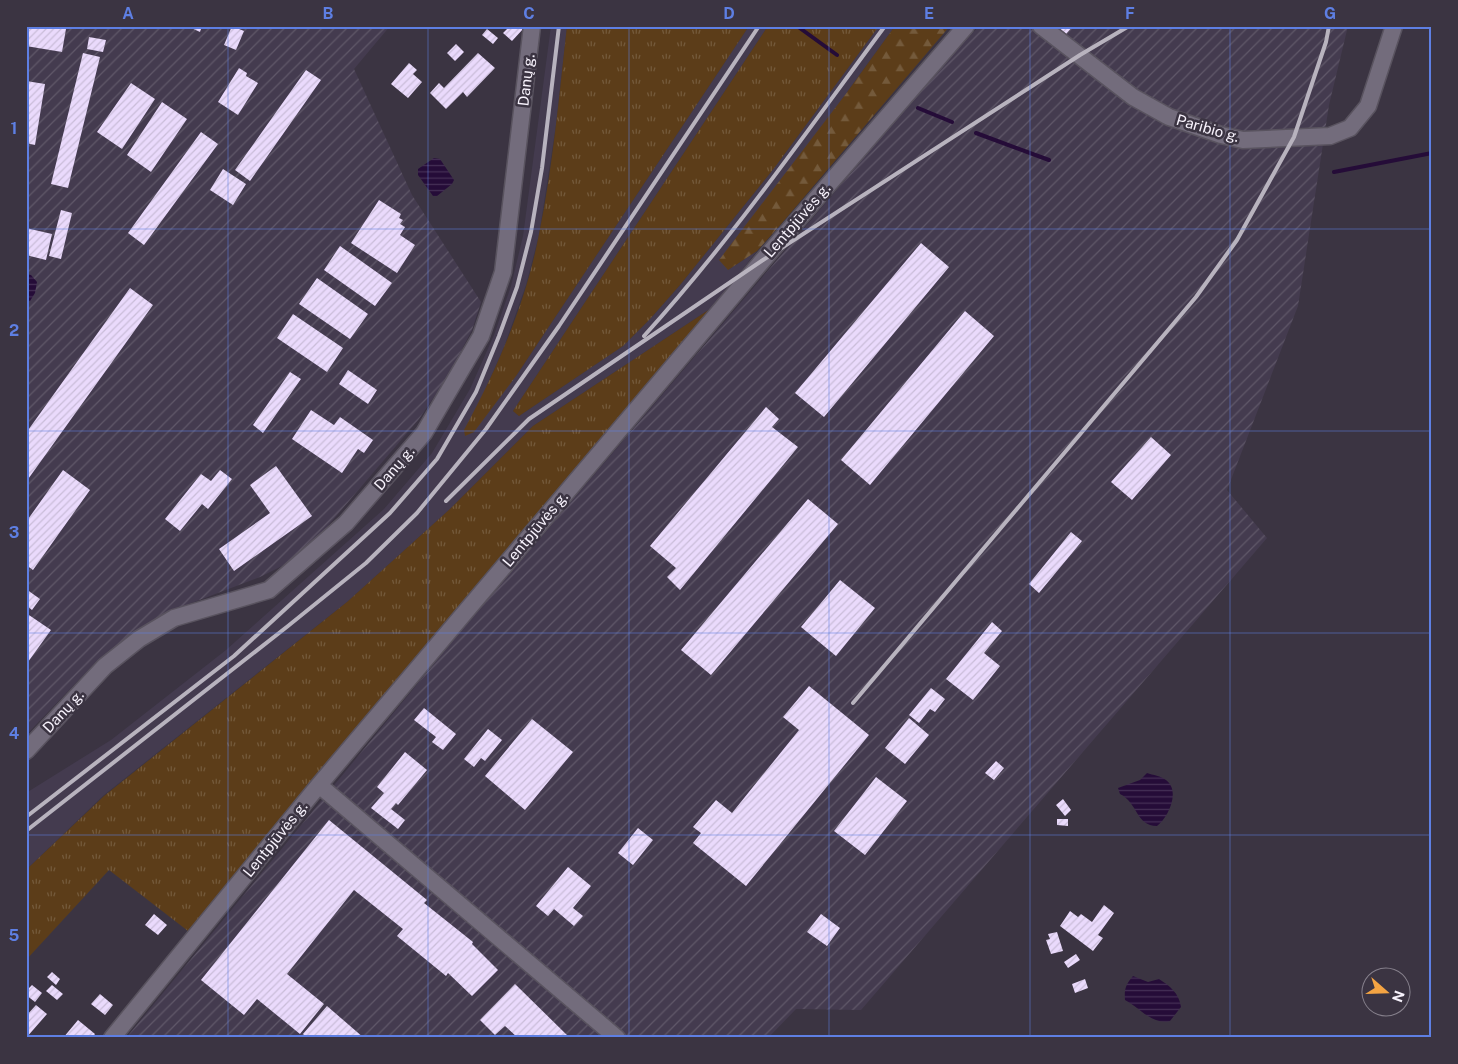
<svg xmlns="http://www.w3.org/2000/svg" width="1458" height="1064" viewBox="0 0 1458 1064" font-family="'Public Sans',sans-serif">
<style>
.built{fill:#443b4f}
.industrial{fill:url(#industrial-furrows)}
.grass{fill:url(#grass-tufts)}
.forest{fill:url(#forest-firs)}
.water{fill:url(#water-rules)}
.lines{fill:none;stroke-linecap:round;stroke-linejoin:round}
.stream{stroke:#250c38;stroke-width:4}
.building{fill:url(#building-hatch)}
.street-casing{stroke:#59535f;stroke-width:19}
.street{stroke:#736c7c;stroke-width:16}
.rail{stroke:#b8b3be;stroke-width:4}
.grid{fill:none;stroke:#5e7fe3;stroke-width:1;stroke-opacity:0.55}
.labels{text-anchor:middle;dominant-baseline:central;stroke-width:5;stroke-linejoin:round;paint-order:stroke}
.street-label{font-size:15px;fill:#f7f2fc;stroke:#3b3442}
.neatline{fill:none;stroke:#5e7fe3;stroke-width:2}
.grid-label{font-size:16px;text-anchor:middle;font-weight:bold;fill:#5e7fe3}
</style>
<defs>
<pattern id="industrial-furrows" width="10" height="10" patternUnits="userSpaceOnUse" patternTransform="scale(1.25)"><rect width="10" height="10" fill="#443b4f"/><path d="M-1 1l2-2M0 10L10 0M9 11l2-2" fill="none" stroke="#605869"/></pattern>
<pattern id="grass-tufts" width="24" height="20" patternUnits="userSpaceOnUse" patternTransform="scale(1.25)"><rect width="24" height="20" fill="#5c3d19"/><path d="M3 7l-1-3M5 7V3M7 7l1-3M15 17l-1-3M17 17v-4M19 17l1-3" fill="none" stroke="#745a3b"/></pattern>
<pattern id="forest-firs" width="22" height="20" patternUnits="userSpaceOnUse" patternTransform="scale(1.25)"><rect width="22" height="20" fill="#5c3d19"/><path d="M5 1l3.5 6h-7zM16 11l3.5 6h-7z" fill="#745a3b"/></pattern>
<pattern id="water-rules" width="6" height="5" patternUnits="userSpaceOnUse" patternTransform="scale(1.25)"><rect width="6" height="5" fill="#250c38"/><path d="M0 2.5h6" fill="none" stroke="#453056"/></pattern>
<pattern id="building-hatch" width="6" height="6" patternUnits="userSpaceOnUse" patternTransform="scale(1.25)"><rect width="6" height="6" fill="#eadafc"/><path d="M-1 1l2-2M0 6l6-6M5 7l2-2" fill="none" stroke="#cabdd9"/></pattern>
</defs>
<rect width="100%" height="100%" fill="#3b3442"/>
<!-- built -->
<path class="built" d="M551,26h16l-11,99 -17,110 -13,50 -22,62 -18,41 30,-12 233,-350h19l-255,385 6,5 104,-70 27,-27 30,-34 95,-118 104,-141h16l-50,69 -117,175 29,-19 -44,56 -180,119 -83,83 -103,93 -243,193 -78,75v-77l85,-53 115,-90 158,-141 48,-56 38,-64 24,-54 17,-49 12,-50z"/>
<!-- industrial -->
<path class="industrial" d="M26,26h364l-36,43 58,126 69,107 -9,28 -25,48 -28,41 -105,123 -28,22 -26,13 -79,30 -45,25 -37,27 -73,76z
M979,26h369l-19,79 -31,201 -71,184 40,48 -406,472 -65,-1 -28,29h-642l335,-407 471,-553z"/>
<!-- grass -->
<path class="grass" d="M567,26h182l-233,350 -42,56 -9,4 -1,-6c33,-61 62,-127 75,-196 14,-68 20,-138 28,-208z
M768,26h111l-104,141 -95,118 -30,34 -27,27 -104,70 -6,-5z
M713,307l-525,624 -79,-61 -83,90v-90l78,-74 243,-194 103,-93 83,-83z"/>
<!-- forest -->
<path class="forest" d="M895,26h55l-168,197 -25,28 -29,19 -9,-10 126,-165z"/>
<!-- water -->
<path class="water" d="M434,158l6,1 14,21 -2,4 -15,12h-4l-15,-21v-6z
M26,274l5,1 6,7 -2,11 -5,8 -4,-2z
M1147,773c6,2 14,3 19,7 15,11 2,38 -9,46 -21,0 -19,-23 -37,-32l-2,-6 22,-8z
M1133,976l15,6 11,-3c11,7 20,14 22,28l-11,14c-18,4 -30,-13 -45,-21 -1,-11 1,-16 8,-24z"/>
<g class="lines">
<!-- stream -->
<path class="stream" d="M797,26l40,29
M918,108l34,14
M976,133l73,27
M1334,172l98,-19"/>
</g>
<!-- building -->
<path class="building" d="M26,26h27l13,3 -4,23 -36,-6z
M187,26h15l-2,6z
M232,26l12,5 -8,19 -12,-5z
M510,26h12l2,2 -12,13 -9,-8z
M1057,26h16l-7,8z
M487,29l11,9 -5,6 -11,-9z
M89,37l17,3 -3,12 -16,-3z
M456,44l8,8 -9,9 -8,-8z
M83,53l17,4 -32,131 -17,-4z
M478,53l17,15 -28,29 -4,-5 -17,17 -16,-16 9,-10 5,5z
M409,63l8,7 -4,4 9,8 -14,16 -17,-14z
M239,68l8,5 -1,3 12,7 -20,32 -20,-13z
M306,70l15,10 -71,101 -15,-11z
M26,81l19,3 -10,61 -9,-2z
M131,83l24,16 -33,50 -25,-17z
M162,102l25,17 -36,53 -24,-17z
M201,132l17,12 -74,101 -16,-12z
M223,169l23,15 -13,21 -23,-15z
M379,200l22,14 -2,4 4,2 -3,4 5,3 -5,8 15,10 -18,28 -46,-30z
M61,210l11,3 -11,46 -12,-3z
M26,228l26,6 -6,26 -20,-5z
M921,243l28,24 -125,150 -29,-24z
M340,246l52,37 -17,23 -51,-36z
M317,278l51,36 -18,25 -51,-35z
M130,288l23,17 -127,177v-49z
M965,311l29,25 -124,149 -29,-25z
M293,314l50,34 -16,24 -50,-34z
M348,370l29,20 -9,14 -29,-20z
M290,372l11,7 -38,54 -10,-8z
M766,407l13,12 -7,8 26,20 -118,143 -13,-13 9,-9 -26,-22z
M311,410l23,15 6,-8 33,23 -9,13 -6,-4 -16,24 -50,-34z
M1151,437l20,18 -39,45 -21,-18z
M276,466l36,50 -78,55 -15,-22 51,-36 -20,-28z
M63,470l27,20 -57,80 -7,-5v-43z
M220,470l12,9 -24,30 -6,-5 -22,27 -15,-12 36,-45 10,7z
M808,499l30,25 -127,151 -30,-25z
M1071,532l11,9 -43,52 -10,-9z
M840,580l35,28 -39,48 -35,-29z
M26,589l14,10 -8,11 -6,-5z
M26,613l25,17 -23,32 -2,-2z
M992,622l10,9 -18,22 16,13 -27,34 -27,-21z
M809,686l60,49 -123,151 -53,-43 8,-10 -8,-6 23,-27 16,13 67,-83 -16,-13z
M931,688l14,11 -10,13 -5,-3 -11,14 -10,-8z
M424,708l32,26 -13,16 -11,-8 4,-5 -22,-17z
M909,718l20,17 -24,29 -20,-16z
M532,719l41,33 -48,58 -40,-34z
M488,729l14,11 -17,21 -4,-3 -7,9 -10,-8z
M405,752l22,18 -29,35 -2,-2 -5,6 14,11 -7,9 -27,-21 13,-15 -7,-6z
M996,761l8,7 -10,12 -9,-7z
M876,777l31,24 -42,54 -31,-24z
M1063,799l8,11 -6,6 -9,-11z
M1057,819h11v7l-11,-1z
M329,820l98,80 -3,3 49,39 -1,2 26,26 -26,26 -24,-23 -2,3 -49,-40 6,-7 -49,-39 -67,84 37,30 -24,30 -43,-35 -13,16 -43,-35z
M638,828l15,12 -20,25 -15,-12z
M568,867l23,19 -18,22 10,8 -9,10 -20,-17 -6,7 -12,-10z
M1104,905l10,8 -16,22 5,3 -10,13 -33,-25 10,-15 8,6 3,-3 11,8z
M154,914l13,11 -9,10 -13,-10z
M821,914l19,14 -13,18 -20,-14z
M1057,932l6,19 -12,3 -5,-14 4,-1 -2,-5z
M1076,954l4,6 -12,8 -4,-6z
M52,972l8,7 -4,6 -9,-8z
M1085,979l3,9 -13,5 -3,-9z
M515,984l54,53 -1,1h-50l-13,-12 -10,9 -15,-15z
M32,985l10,8 -7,9 -9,-7v-4z
M52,985l11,9 -6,6 -11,-9z
M100,994l13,11 -8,10 -14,-11z
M36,1005l11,9 -21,24v-22z
M327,1006l37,32h-57l-4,-4z
M78,1020l17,14 -3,4h-29z"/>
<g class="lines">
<defs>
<path id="street" d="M1041,26l92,71 36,20 52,18 22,5 87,-4 20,-8 18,-22 26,-80
M26,751l79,-85 34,-27 35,-21 95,-28 77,-67 78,-90 57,-97 22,-64 29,-246
M319,785l298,253
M112,1038l207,-253 444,-525 203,-234"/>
</defs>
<!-- street casing -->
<use href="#street" class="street-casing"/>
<!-- street -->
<use href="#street" class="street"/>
<!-- rail -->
<path class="rail" d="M644,336c88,-97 163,-205 241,-310
M446,501l83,-82 234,-159 317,-205 49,-29
M853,703l343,-406 41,-57 57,-103 32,-95 3,-16
M26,817l208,-161 156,-143 47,-54 39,-67 23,-56 18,-49 14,-55 11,-64 17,-142
M26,831l262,-205 78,-63 51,-50 69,-84 73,-103 200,-300"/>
</g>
<!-- grid -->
<path class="grid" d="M228,26v1012M428,26v1012M629,26v1012M829,26v1012M1030,26v1012M1230,26v1012M26,229h1406M26,431h1406M26,633h1406M26,835h1406"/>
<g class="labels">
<!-- street labels -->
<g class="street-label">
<text transform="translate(526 80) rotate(-83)">Danų g.</text>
<text transform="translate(1208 128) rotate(16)">Paribio g.</text>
<text transform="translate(797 220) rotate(-49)">Lentpjūvės g.</text>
<text transform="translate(394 468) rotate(-49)">Danų g.</text>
<text transform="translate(535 529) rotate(-50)">Lentpjūvės g.</text>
<text transform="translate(63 711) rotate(-47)">Danų g.</text>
<text transform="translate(275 839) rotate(-51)">Lentpjūvės g.</text>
</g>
</g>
<!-- border -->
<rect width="1458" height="1064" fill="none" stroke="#3b3442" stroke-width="55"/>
<!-- north arrow -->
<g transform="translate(1386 992) rotate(110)"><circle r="24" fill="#3b3442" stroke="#86808c"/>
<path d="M0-4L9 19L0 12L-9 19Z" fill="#f4a443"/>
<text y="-8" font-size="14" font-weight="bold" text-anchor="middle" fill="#f7f2fc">N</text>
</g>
<rect x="28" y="28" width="1402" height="1008" class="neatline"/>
<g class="grid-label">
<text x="128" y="19">A</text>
<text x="328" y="19">B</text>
<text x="529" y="19">C</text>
<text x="729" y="19">D</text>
<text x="929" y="19">E</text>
<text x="1130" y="19">F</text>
<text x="1330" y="19">G</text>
<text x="14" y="134">1</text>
<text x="14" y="336">2</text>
<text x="14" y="538">3</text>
<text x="14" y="739">4</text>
<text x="14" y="941">5</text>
</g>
</svg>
